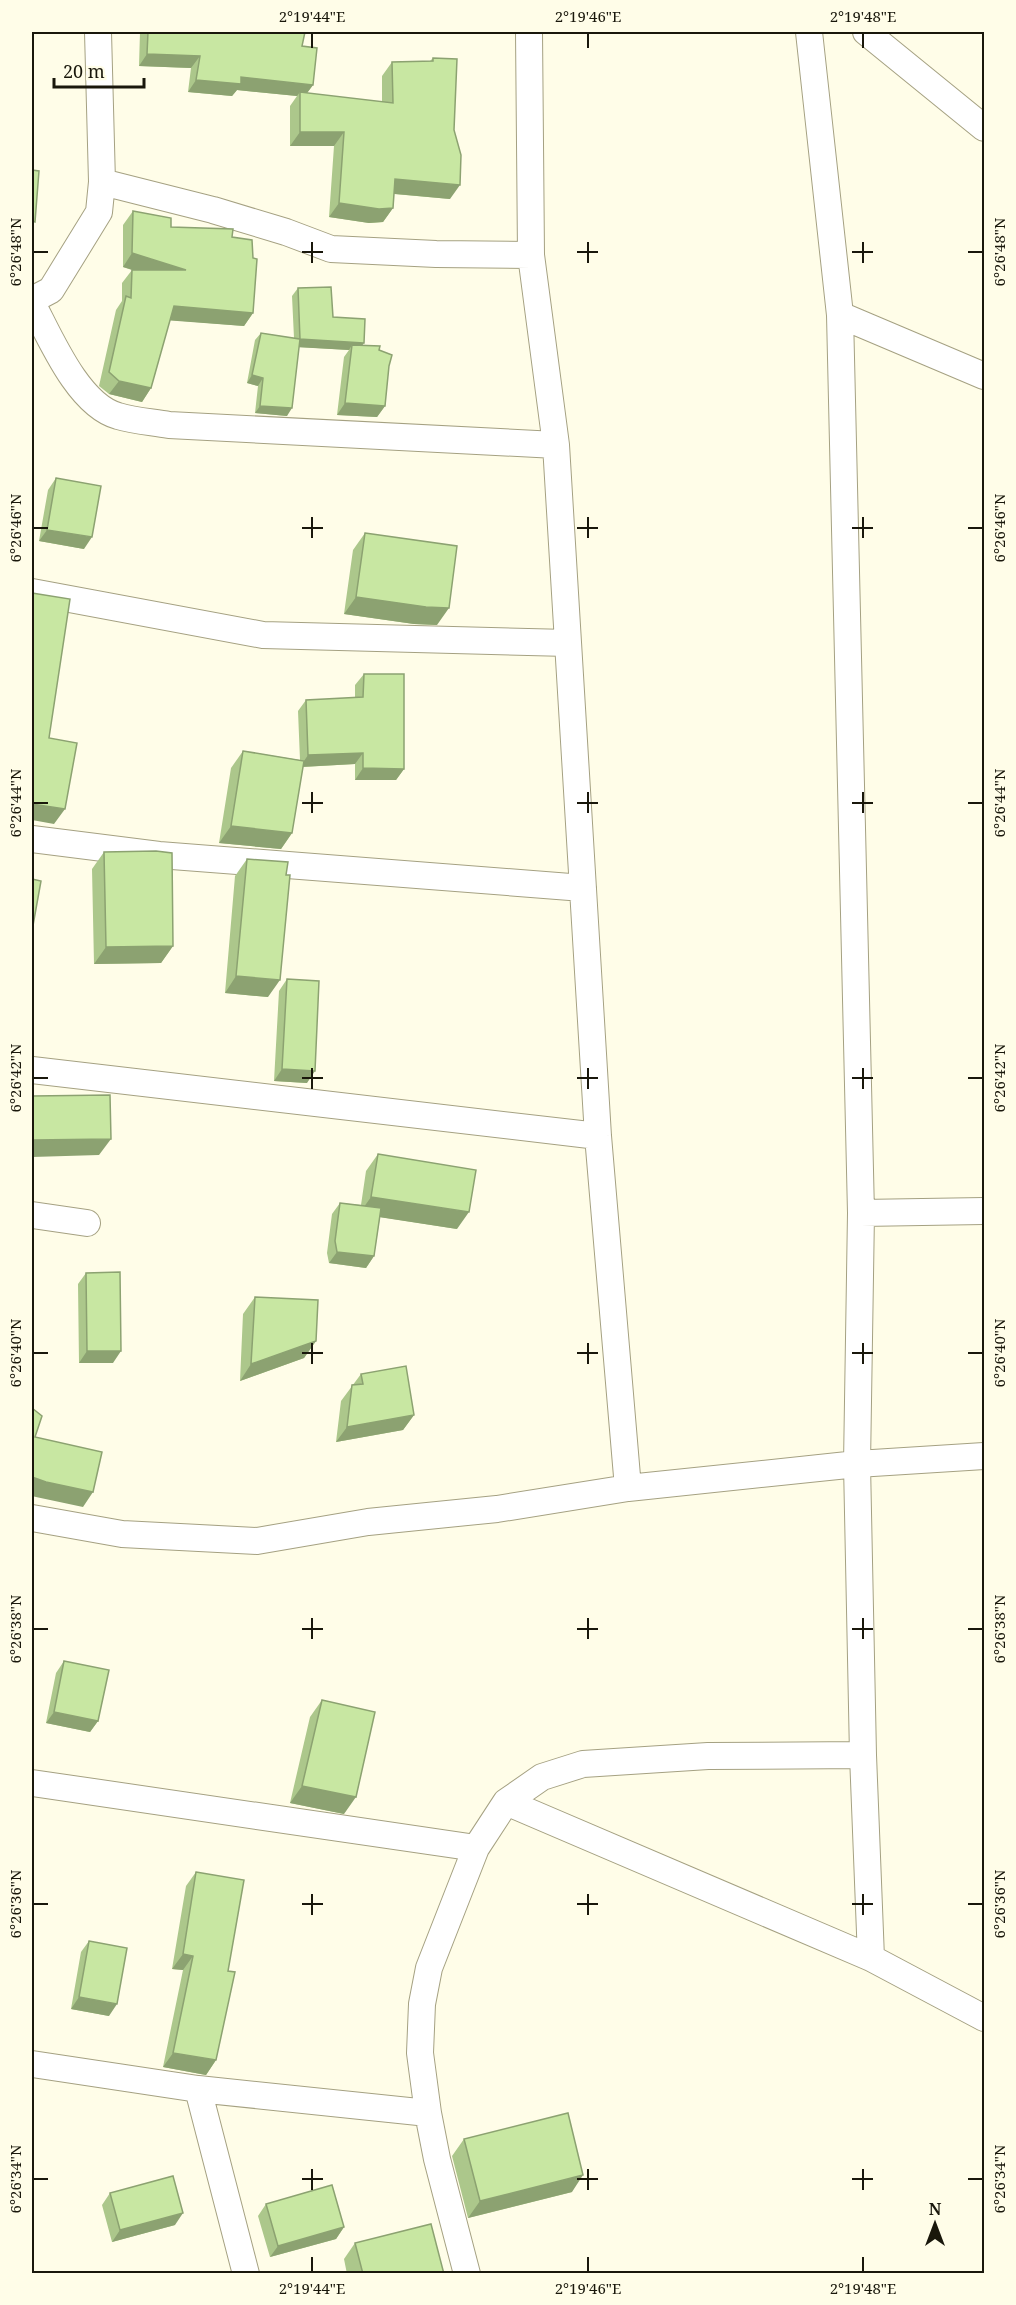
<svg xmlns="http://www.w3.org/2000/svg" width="1016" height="2305" viewBox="0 0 1016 2305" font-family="'Noto Serif',serif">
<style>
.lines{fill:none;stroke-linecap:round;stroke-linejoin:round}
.street-casing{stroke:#a5a182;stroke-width:28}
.street{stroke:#fff;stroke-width:26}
.wall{fill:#acc78b}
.shaded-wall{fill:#8ca271}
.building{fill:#c8e7a2;stroke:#8ca271;stroke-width:1.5}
.ticks{fill:none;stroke:#19170b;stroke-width:2}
.neatline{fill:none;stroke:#19170b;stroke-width:2}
.ticks-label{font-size:15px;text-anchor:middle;fill:#19170b}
</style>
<rect width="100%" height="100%" fill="#fffde8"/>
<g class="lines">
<defs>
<path id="street" d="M529,32l2,223 25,190 42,691 30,352
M809,32l31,283 21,898 -4,251 6,291 8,203
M866,32l118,96
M102,182l111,28 73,22 45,17 105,5 95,1
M32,300l19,-10 48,-78 3,-30 -4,-150
M32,303c18,34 46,102 86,113 16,5 34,6 51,9l387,20
M840,315l144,61
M32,592l231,43 305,8
M32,839l127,16 424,33
M32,1070l566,66
M861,1213l123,-2
M32,1215l55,8
M32,1518l90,16 135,7 111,-19 129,-13 131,-21 229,-24 127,-8
M32,1783l444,65
M506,1802l365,156 113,60
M32,2064l166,25 230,24
M198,2089l48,185
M467,2274l-30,-115 -9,-46 -8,-60 2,-49 7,-36 47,-120 30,-46 36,-25 41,-13 125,-8 155,-1"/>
</defs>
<!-- street casing -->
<use href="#street" class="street-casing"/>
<!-- street -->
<use href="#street" class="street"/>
</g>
<!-- wall -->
<path class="wall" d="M140,32h165l-3,14 11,39 -6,8 75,9v-26l10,-14 38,-1 3,-3 17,141 -56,-5 -1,14 -10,14 -14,1 -40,-6 5,-71h-44v-40l7,-10 -60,-6 -5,6 -44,-4 3,-24 -52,-2z
M133,211l38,16 61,10 21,76 -9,13 -74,-6 -19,68 -9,14 -33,-8 -10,-8 17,-76 6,-9v-18l10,-13 -9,-3v-42z
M298,288l35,29 29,28 17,5 10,16 -4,40 -8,11 -40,-2 7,-58 5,-7 -50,-3 -12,69 -32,-3 3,-27 -11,-3 8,-43 6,-7 33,5 -2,-42z
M56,478l28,71 -45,-8 9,-51z
M365,533l72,92 -23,-1 -70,-10 9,-64z
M364,674l40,95 -8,11h-41v-16l-52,3 -11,66 -11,16 -62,-6 12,-75 12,-17 57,9 -2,-49 8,-11 49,-2v-13z
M104,852l69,94 -12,17 -67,1 -2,-95z
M247,859l21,138 -43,-4 10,-117z
M287,979l20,104 -33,-2 5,-90z
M378,1154l79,75 -77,-12 -6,39 -8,12 -37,-5 -2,-10 5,-39 8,-11 21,2 5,-34z
M86,1273l27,90h-34l-1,-79z
M255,1297l61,44 -12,17 -64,23 3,-67z
M361,1374l53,41 -11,15 -67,12 5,-41z
M64,1661l34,60 -8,11 -44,-9 10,-50z
M322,1700l22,114 -54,-11 20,-86z
M196,1872l32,99 -12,89 -10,15 -43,-8 20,-97 -11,-1 14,-83z
M89,1941l20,75 -38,-7 10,-57z
M464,2139l108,53 -104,26 -16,-62z
M110,2193l65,32 -63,17 -10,-37z
M266,2204l78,23 -8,12 -66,18 -12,-41z
M355,2243l89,31h-97l-3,-15z"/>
<!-- shaded-wall -->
<path class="shaded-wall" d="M147,54l53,2 -9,12 -52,-2z
M241,77l72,8 -9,12 -4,-5 -3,4 -60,-6 -5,6 -44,-4 8,-12z
M300,132h44l-10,14h-44z
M395,179l65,6 -10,14 -65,-6z
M339,203l54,5 -10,14 -14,1 -40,-6z
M132,253l54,17 -10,13 -53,-16z
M174,306l79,7 -9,13 -80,-6z
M300,339l64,4 -5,7 -7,-5 -3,5 -54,-3z
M252,375l11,3 -5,8 -11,-3z
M119,381l32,7 -9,14 -33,-8z
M345,403l40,3 -8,11 -40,-2z
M260,406l32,2 -5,8 -32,-3z
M47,530l45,7 -8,12 -45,-8z
M356,597l93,11 -12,17 -23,-1 -70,-10z
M363,753l-8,11 -55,3 8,-12z
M363,768l41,1 -8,11h-41z
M32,804l33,5 -11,15 -22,-4z
M231,826l61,7 -11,16 -62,-6z
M173,946l-12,17 -67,1 12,-17z
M236,976l44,4 -12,17 -43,-4z
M282,1069l33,2 -8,12 -33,-2z
M111,1139l-12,16 -67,2v-17z
M371,1197l98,15 -12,17 -98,-15z
M337,1252l37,4 -8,12 -37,-5z
M316,1341l-12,17 -64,23 11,-17z
M87,1351h34l-8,12h-34z
M414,1415l-11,15 -67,12 11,-15z
M32,1477l61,15 -10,15 -47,-10 -4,-1z
M54,1712l44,9 -8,11 -44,-9z
M302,1786l54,11 -12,17 -54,-11z
M183,1954l10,2 -10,14 -11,-1z
M79,1997l38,7 -8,12 -38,-7z
M173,2053l43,7 -10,15 -43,-8z
M583,2175l-11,17 -104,26 12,-17z
M183,2213l-8,12 -63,17 8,-12z
M344,2227l-8,12 -66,18 8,-11z"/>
<!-- building -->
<path class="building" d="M148,32h157l-3,14 15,2 -4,37 -72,-8v7l-45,-4 4,-24 -53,-2z
M433,58l24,1 -3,71 7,25 -1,30 -65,-6 -2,29 -14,1 -40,-6 5,-71h-44v-40l93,11 -1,-41 41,-1z
M32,170l7,1 -4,51 -3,-1z
M133,211l38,7v9l62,2 -1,8 20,3 1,18 4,1 -4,54 -79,-7 -23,82 -32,-7 -10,-9 17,-76 5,2 1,-28h54l-54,-17z
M331,287l2,30 32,2 -1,24 -64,-4 -8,69 -32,-2 3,-28 -11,-3 9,-42 39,6 -2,-51z
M352,345l28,1 -1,4 13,5 -3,11 -4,40 -40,-3z
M56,478l45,8 -9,51 -45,-7z
M365,533l92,13 -8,62 -23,-1 -70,-10z
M32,593l38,6 -21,139 28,5 -12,66 -33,-5z
M364,674h40v95l-41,-1v-15l-55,2 -2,-55 57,-3z
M243,751l61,10 -12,72 -61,-7z
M156,851l16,2 1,93 -67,1 -2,-95z
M247,859l41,3 -2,13h4l-10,105 -44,-4z
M32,879l9,2 -9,50z
M287,979l32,2 -4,90 -33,-2z
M110,1095l1,44 -79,1v-44z
M378,1154l98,16 -7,42 -98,-15z
M340,1203l41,5 -7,48 -37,-4 -2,-11z
M120,1272l1,79h-34l-1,-78z
M255,1297l63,3 -2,41 -65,23z
M406,1366l8,49 -67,12 5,-42 11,-1 -2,-10z
M32,1408l10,8 -7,21 67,15 -9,40 -47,-10 -14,-5z
M64,1661l45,9 -11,51 -44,-9z
M322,1700l53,12 -19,85 -54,-11z
M196,1872l48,8 -16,91 7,1 -19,88 -43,-7 20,-97 -10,-2z
M89,1941l38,7 -10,56 -38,-7z
M568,2113l15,62 -103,26 -16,-62z
M173,2176l10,37 -63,17 -10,-37z
M332,2185l12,42 -66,19 -12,-42z
M431,2224l13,50h-81l-8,-31z"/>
<!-- ticks -->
<path class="ticks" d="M312,33v15M588,33v15M863,33v15M312,242v21M588,242v21M863,242v21M33,252h15M302,252h21M577,252h21M852,252h21M968,252h15M312,517v21M588,517v21M863,517v21M33,528h15M302,528h21M577,528h21M852,528h21M968,528h15M312,792v21M588,792v21M863,792v21M33,803h15M302,803h21M577,803h21M852,803h21M968,803h15M312,1068v21M588,1068v21M863,1068v21M33,1078h15M302,1078h21M577,1078h21M852,1078h21M968,1078h15M312,1343v21M588,1343v21M863,1343v21M33,1353h15M302,1353h21M577,1353h21M852,1353h21M968,1353h15M312,1618v21M588,1618v21M863,1618v21M33,1629h15M302,1629h21M577,1629h21M852,1629h21M968,1629h15M312,1894v21M588,1894v21M863,1894v21M33,1904h15M302,1904h21M577,1904h21M852,1904h21M968,1904h15M312,2169v21M588,2169v21M863,2169v21M33,2179h15M302,2179h21M577,2179h21M852,2179h21M968,2179h15M312,2257v15M588,2257v15M863,2257v15"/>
<!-- border -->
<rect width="1016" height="2305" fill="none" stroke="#fffde8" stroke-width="66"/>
<!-- north arrow -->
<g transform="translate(935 2224)" stroke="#fffde8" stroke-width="4.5" paint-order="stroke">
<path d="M0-4.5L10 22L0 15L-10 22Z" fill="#19170b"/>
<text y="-9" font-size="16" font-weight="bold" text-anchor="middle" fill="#19170b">N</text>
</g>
<!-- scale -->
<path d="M54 78v9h90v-9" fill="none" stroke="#19170b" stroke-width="3"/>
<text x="63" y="78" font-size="18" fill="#19170b" stroke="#fffde8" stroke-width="4.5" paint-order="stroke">20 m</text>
<rect x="33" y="33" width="950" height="2239" class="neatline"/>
<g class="ticks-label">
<text x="312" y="22">2°19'44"E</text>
<text x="588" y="22">2°19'46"E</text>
<text x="863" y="22">2°19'48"E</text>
<text transform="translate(16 252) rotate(-90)" y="5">6°26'48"N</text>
<text transform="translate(1000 252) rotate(-90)" y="5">6°26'48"N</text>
<text transform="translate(16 528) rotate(-90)" y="5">6°26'46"N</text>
<text transform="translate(1000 528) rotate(-90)" y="5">6°26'46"N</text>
<text transform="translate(16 803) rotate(-90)" y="5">6°26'44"N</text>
<text transform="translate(1000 803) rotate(-90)" y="5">6°26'44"N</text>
<text transform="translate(16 1078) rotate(-90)" y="5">6°26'42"N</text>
<text transform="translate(1000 1078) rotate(-90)" y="5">6°26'42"N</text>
<text transform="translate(16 1353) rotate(-90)" y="5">6°26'40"N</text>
<text transform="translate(1000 1353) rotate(-90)" y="5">6°26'40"N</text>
<text transform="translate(16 1629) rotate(-90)" y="5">6°26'38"N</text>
<text transform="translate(1000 1629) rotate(-90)" y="5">6°26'38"N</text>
<text transform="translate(16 1904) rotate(-90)" y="5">6°26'36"N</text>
<text transform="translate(1000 1904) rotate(-90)" y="5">6°26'36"N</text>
<text transform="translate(16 2179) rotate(-90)" y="5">6°26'34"N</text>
<text transform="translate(1000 2179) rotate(-90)" y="5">6°26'34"N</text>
<text x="312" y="2294">2°19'44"E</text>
<text x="588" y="2294">2°19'46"E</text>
<text x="863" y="2294">2°19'48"E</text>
</g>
</svg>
